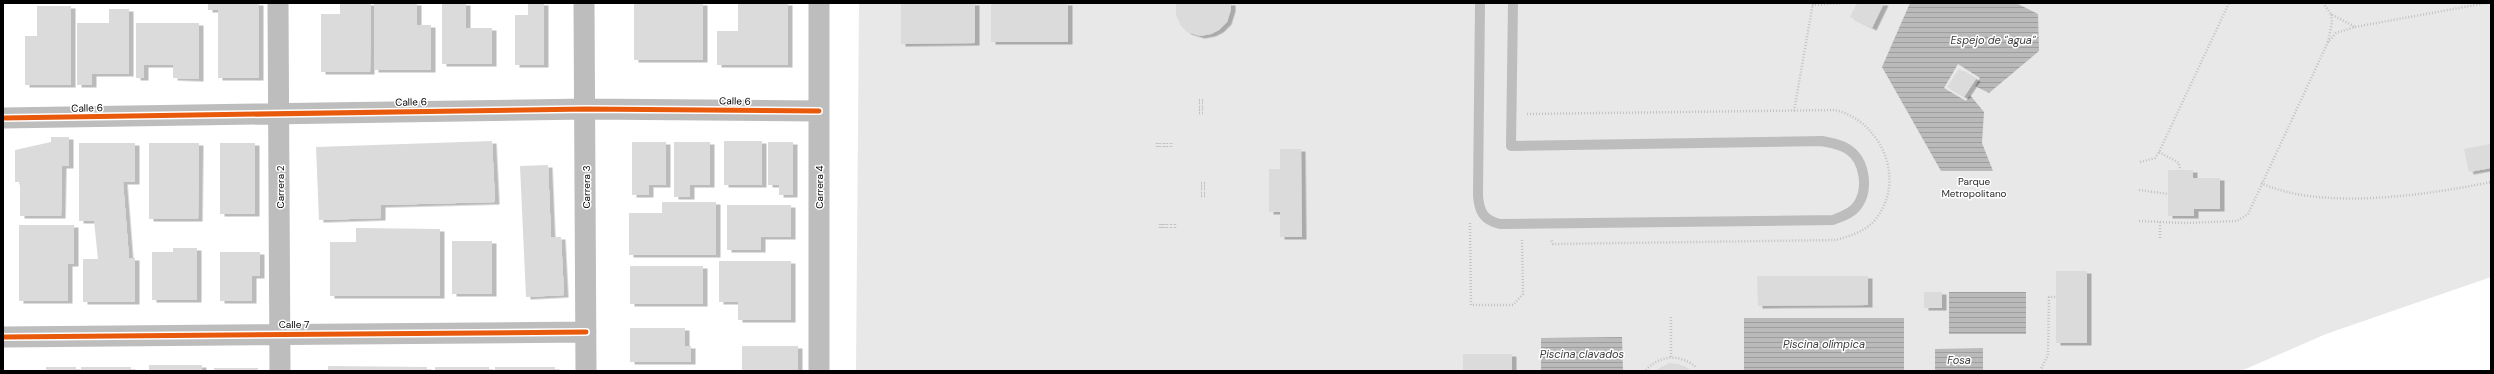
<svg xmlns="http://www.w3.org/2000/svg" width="2494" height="374" viewBox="0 0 2494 374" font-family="'DM Sans',sans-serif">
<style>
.green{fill:#e8e8e8}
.water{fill:url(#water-rules)}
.building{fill:#dbdbdb;filter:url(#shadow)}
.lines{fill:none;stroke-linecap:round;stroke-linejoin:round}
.path{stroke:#c2c2c2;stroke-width:2.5;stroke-dasharray:1 2;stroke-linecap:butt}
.service{stroke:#bdbdbd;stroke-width:10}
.minor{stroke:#bdbdbd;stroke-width:21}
.cycleway-casing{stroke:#fff;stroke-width:8}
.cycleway{stroke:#e8590c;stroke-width:5}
.labels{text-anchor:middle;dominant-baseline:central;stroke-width:3;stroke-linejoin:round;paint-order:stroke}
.street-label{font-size:10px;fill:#000;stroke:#fff}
.park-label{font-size:10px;fill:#2c2c2c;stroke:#fff}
.water-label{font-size:11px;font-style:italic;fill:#3d3d3d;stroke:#fff}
</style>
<defs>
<pattern id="water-rules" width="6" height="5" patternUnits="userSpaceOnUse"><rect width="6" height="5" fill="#bababa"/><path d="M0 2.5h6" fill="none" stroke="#9e9e9e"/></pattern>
<filter id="shadow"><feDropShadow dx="4.5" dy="2.5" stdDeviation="0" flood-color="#0004"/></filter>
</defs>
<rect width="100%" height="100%" fill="#fff"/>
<!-- green -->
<path class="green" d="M859,3h1632v274l-165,57 -85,37h-1385z"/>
<!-- water -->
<path class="water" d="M1910,3h106l22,11 1,37 -50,42 -14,-7 5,-8 -22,-14 -14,24 22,13 4,-6 14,17 -2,31 11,28h-52l-59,-104z
M1949,292h77v42h-77z
M1744,318h160v53h-160z
M1622,337l1,34h-82v-33z
M1983,348v23h-48v-22z"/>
<!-- building -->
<path class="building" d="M208,3h51v75h-41v-68h-10z
M340,3h31l-1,69h-49v-58h19z
M374,3h43v22h14v45h-57z
M442,3h24v25h26v36h-50z
M528,3h16v62h-29v-50h13z
M634,3h69v57h-69z
M738,3h50v62h-71v-34h21z
M901,3h74v40l-74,1z
M991,3h77v39h-77z
M1176,3h55v6l-4,13 -8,8 -8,4 -11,2 -13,-4 -6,-6 -5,-11z
M1857,3h27l-12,25 -22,-11z
M37,6h34v79h-46v-49h12z
M109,9h20v65h-37v11h-15v-62h32z
M136,23h63v56l-26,-1v-13h-29v13h-8z
M1959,69l17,10 -12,18 -17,-10z
M51,137h18v29h-7l-1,50h-41v-34h-5v-32l36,-8z
M492,141l3,61 -114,3v13l-62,2 -3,-73z
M724,141h38v44h-38z
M632,142h34v43h-17v10h-17z
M674,142h36v43h-20v12h-16z
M768,142h25v53h-14v-10h-11z
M79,143h56v39h-12l6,76h6v44h-52v-43h15l-4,-38h-15z
M149,143h50l-1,76h-49z
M220,143h35v71h-35z
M2490,144l1,24 -22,4 -5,-23z
M1280,149h21l1,88h-22v-25h-11v-43h11z
M548,165l3,72h10l3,58 -38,2 -6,-131z
M2168,170h25v8h27v31h-26v7h-26z
M662,202h54v53h-87v-42h33z
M727,205h64v32h-30v13h-34z
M19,225h55v39h-6v37h-49z
M356,228l84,1v67h-110v-54h26z
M452,241h40v53h-40z
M173,248h24v52h-45v-48h21z
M220,252h40v24h-8v25h-32z
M719,261h72v59h-53v-18h-19z
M630,266h73v38h-73z
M2056,271h31v72h-31z
M1757,276h111v29l-110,1z
M1924,292h18v16h-18z
M630,328h55v18h6v16h-61z
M742,346h56v25h-56z
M1463,354h49v17h-49z
M1669,363l10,1 11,7h-36z
M149,365h53v6h-53z
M328,366l99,1v4h-99z
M46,367h30v4h-30z
M81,367h50v4h-50z
M435,367h54v4h-54z
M495,367h60v4h-60z
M214,368h44v3h-44z"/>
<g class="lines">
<!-- path -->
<path class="path" d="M2323,3l8,11 24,13
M1812,5l30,-2
M2328,42l4,-20 -1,-8
M1199,100h5
M1199,103h5
M1199,107l6,-1
M1199,110l6,-1
M1794,111l19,-108
M1199,113h6
M1527,114l308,-4c47,11 73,72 39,111 -10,11 -24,15 -38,19l-283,4 -2,-5
M1157,143v6
M1160,143v6
M1164,143v6
M1167,143v6
M1171,143v6
M2159,152l20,11 1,7
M2140,162l15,-4 4,-6 70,-149
M1201,183h6
M2261,183c60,28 166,12 230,-1
M1201,186h6
M1201,189h6
M2139,190l29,4
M1201,193h6
M1201,196h6
M2139,221l45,2 53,-2 11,-7 80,-172 8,-9 19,-6 131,-24
M2160,222v17
M1470,223l1,82h42l10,-11 -1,-54
M1160,224v6
M1162,224v6
M1164,224v6
M1167,224v6
M1171,224v6
M1175,224v6
M1671,317v41
M1646,370c14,-15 34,-17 51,-2
M2040,371l8,-16 1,-58h7"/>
<!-- service -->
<path class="service" d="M1480,3l-2,192c1,16 5,25 22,29l333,-4c9,-4 18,-6 24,-14 12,-16 8,-45 -8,-56 -8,-6 -18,-7 -27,-9l-311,5 2,-143"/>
<!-- minor -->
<path class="minor" d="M278,3l2,368
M584,3l2,368
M819,3v368
M3,118l583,-9 233,2
M3,337l583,-5"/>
<defs>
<path id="cycleway" d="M3,118l583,-9 233,2
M3,337l583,-5"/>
</defs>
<!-- cycleway casing -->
<use href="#cycleway" class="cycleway-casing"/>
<!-- cycleway -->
<use href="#cycleway" class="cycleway"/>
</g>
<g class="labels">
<!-- street labels -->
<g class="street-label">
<text transform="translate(735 101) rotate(1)">Calle 6</text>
<text transform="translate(411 102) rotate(-1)">Calle 6</text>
<text transform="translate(87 108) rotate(-1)">Calle 6</text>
<text transform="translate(280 187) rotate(-90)">Carrera 2</text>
<text transform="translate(586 187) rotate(-90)">Carrera 3</text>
<text transform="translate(819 187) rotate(-90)">Carrera 4</text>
<text x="294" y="324">Calle 7</text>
</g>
<!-- park labels -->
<g class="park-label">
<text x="1974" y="181">Parque<tspan x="1974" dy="12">Metropolitano</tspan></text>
</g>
<!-- water labels -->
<g class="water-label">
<text x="1993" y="40">Espejo de "agua"</text>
<text x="1824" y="344">Piscina olímpica</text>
<text x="1582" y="354">Piscina clavados</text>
<text x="1959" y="360">Fosa</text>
</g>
</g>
<!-- border -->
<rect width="2494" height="374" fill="none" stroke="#000000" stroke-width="8"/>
</svg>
